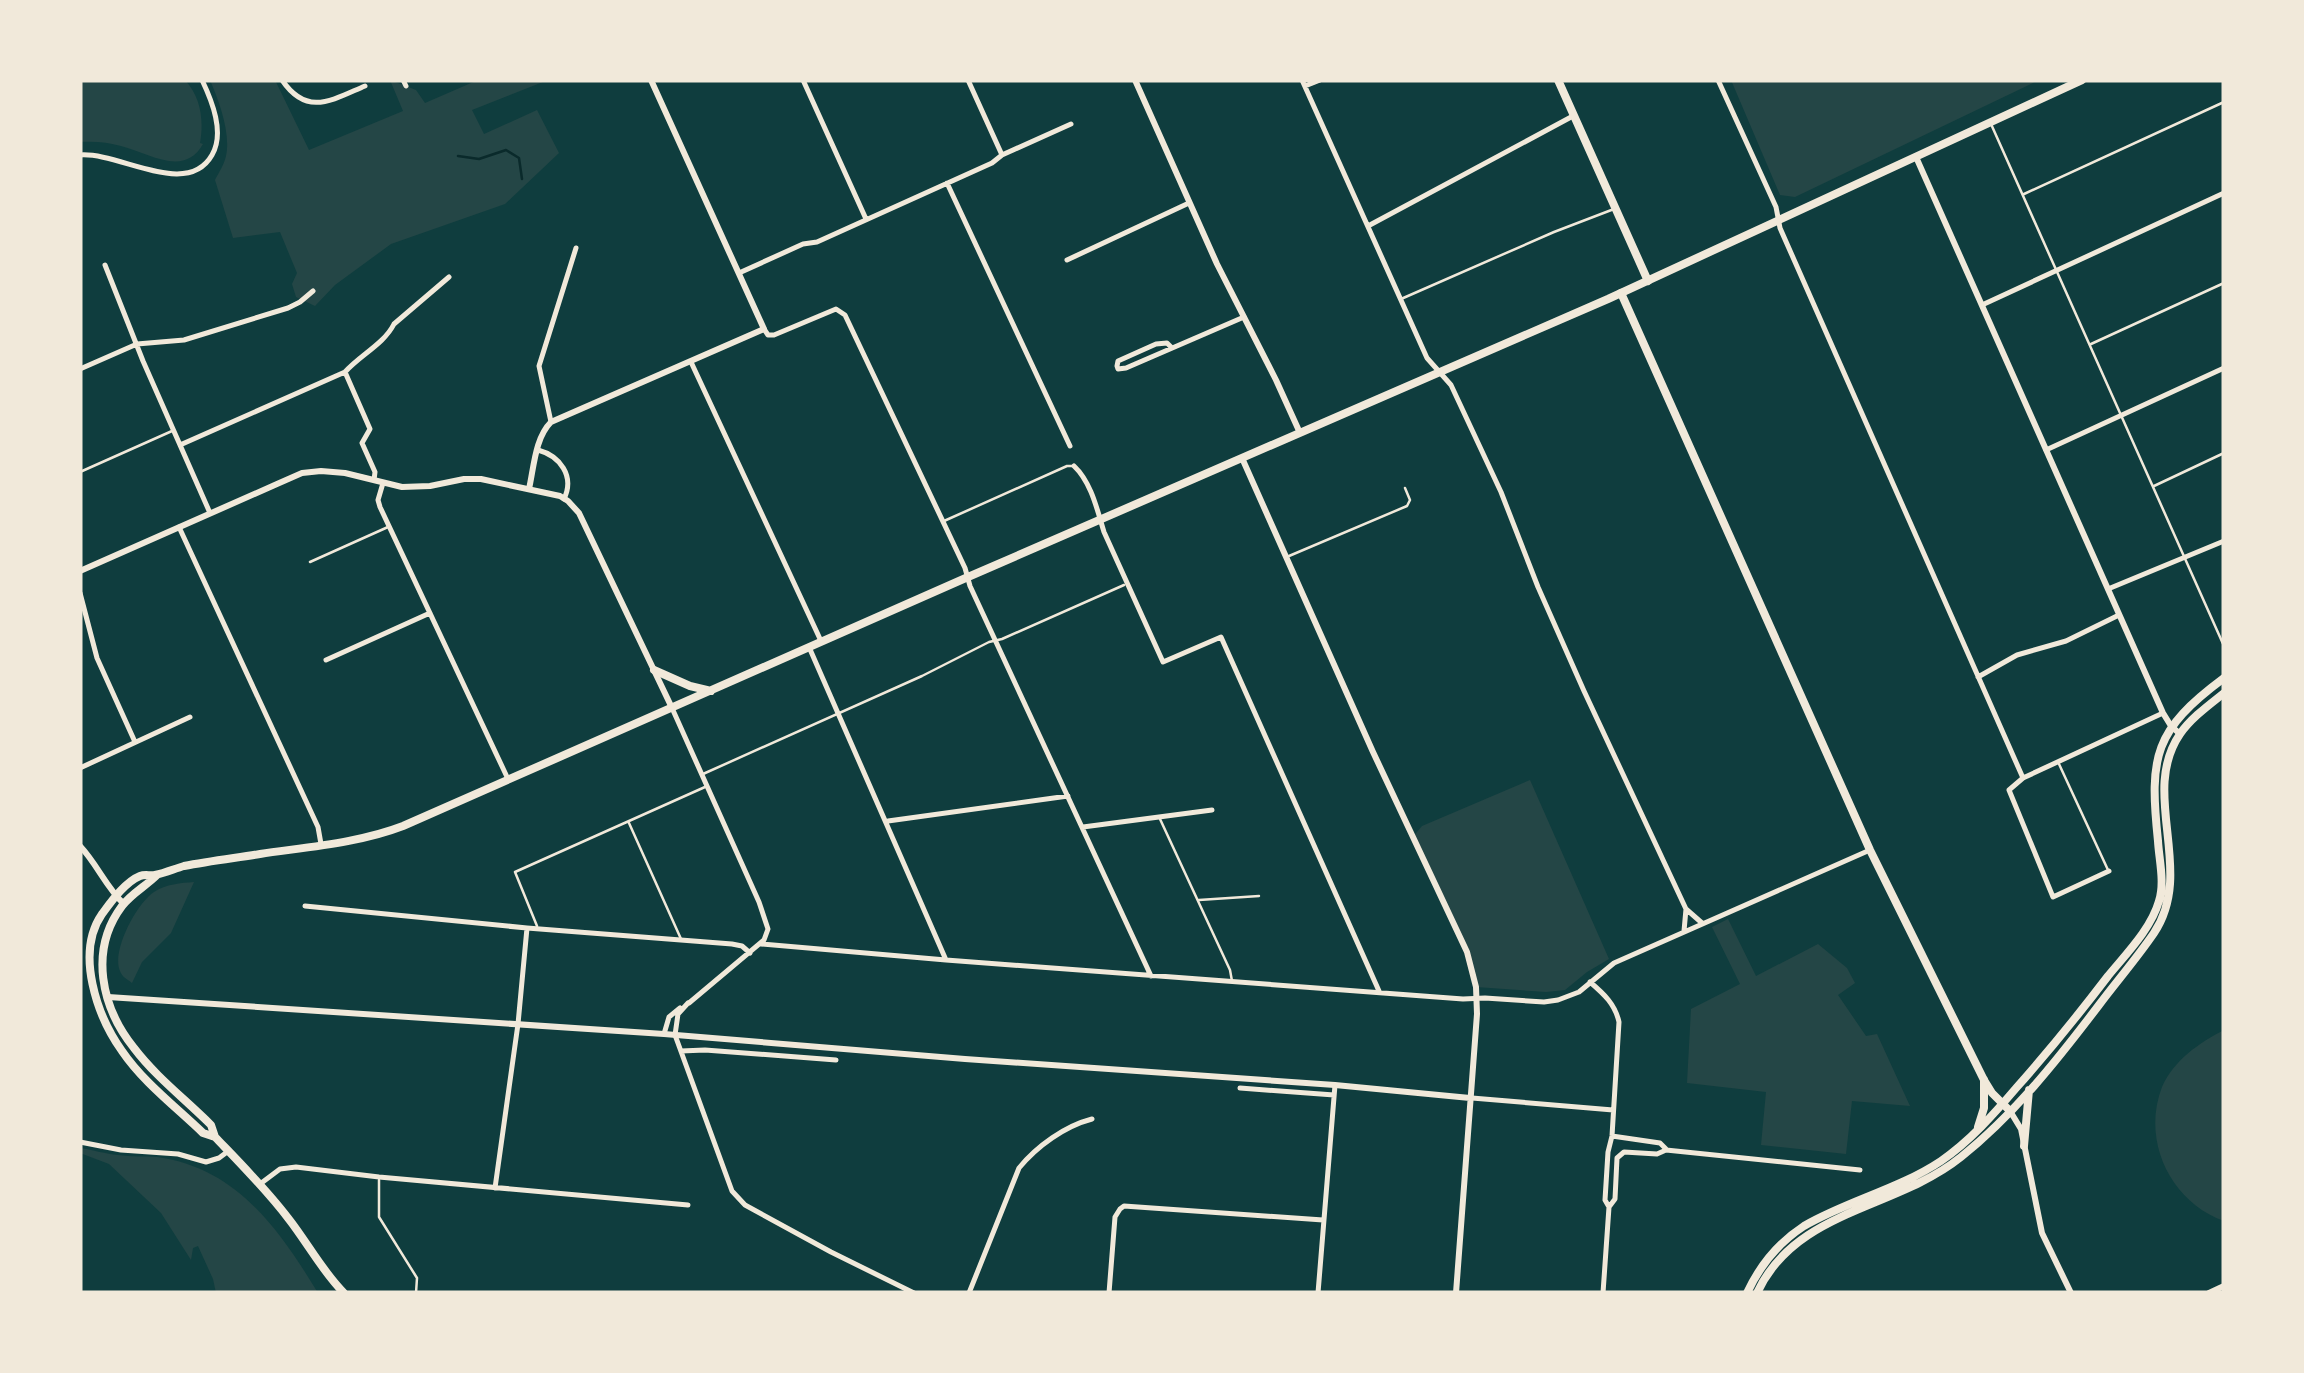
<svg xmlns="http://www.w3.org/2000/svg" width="2304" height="1373" viewBox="0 0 2304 1373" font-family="'Roboto Serif',serif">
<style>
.green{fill:#244646}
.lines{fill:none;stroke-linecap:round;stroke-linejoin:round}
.stream{stroke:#0a2a2b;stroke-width:2.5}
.service{stroke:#f1e9da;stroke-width:2.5}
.minor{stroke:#f1e9da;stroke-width:5}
.tertiary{stroke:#f1e9da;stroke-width:6}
.secondary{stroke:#f1e9da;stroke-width:8}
.primary{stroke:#f1e9da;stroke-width:8}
</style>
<rect width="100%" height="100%" fill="#0f3d3e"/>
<!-- green -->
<path class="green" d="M80,80h105c16,17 19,41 15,63l3,1c-19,34 -54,9 -82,2 -13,-4 -27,-5 -41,-4z
M210,80h65l34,70 94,-39 -13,-31 26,10 9,13 53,-23h70l-76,30 12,24 53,-24 22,43 -54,51 -114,40 -56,41 -20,21 -19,-9 -4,-13 5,-11 -17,-41 -47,6 -18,-58c4,-8 9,-15 11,-24 5,-23 -7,-55 -16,-76z
M1731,80h308l-244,117 -15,-2z
M1530,780l79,179 -22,13 -22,18 -19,2 -70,-5 -3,-16 -61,-133 10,-12z
M194,882l-23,51 -29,29 -10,21c-5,-4 -10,-6 -12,-12 -9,-20 17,-68 34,-79 12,-8 27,-9 40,-10z
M1728,919l28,57 62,-32 29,24 8,15 -17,12 28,41 11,-2 33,72 -58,-5 -6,53 -85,-9 5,-53 -79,-9 4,-74 49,-25 -28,-57z
M2224,1030v191c-53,-19 -83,-80 -62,-134 12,-27 37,-44 62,-57z
M80,1148c13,2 26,6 38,7 13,2 27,1 39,2 80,11 122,72 161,136h-102l-3,-14 -15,-33 -5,2 -2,12 -30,-47 -52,-49 -29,-11z"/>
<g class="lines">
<!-- stream -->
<path class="stream" d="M458,156l21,3 27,-9 13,8 3,21"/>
<!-- service -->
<path class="service" d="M1991,124l233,522
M2024,194l200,-92
M1401,299l153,-67 60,-23
M2091,344l133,-61
M80,472l92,-41
M2154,486l70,-33
M944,521l123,-55h7
M1289,556l118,-50 3,-6 -5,-12
M310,562l78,-35
M2059,764l49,106
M703,774l219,-98 67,-34 13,-3 122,-54
M1160,819l70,151 2,11
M629,823l52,116
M1199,900l60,-4
M537,926l-22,-54 190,-85
M379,1180v37l38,61 -1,15"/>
<!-- minor -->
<path class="minor" d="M282,80c25,37 50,20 83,6
M403,80l3,6
M803,80l63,139
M968,80l34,75
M1302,80l125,278 24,27 50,107 37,95 46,104 102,218 16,14
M1718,80l58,127 4,21 243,550
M1305,86l15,-6
M80,155c40,-3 107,44 132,0 13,-22 0,-54 -10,-75
M947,183l123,263
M1368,226l205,-110
M1067,260l122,-57
M105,265l38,96 67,152
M739,273l64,-29 14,-2 175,-79 10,-8 69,-31
M1982,305l242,-112
M764,329l4,6h6l62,-26 9,6 120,253 5,18 181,390
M1171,347l-4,-4 -11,1 -38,17 -1,5 1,3 8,-1 118,-51
M691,362l130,279
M80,369l57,-25 47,-4 104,-32 12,-6 13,-11
M345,372l25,57 -8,14 13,29 -1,8
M551,422l-12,-56 37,-118
M180,445l165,-73c15,-17 39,-28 49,-48l55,-47
M538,450c22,6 37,26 26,49
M2046,450l178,-82
M1074,466c17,16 23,43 30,66l59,130 58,-25 158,354
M383,483l-5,17 2,7 128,272
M179,527l139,300 3,17
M2108,589l116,-48
M80,593l17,65 38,84
M809,647l137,313
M326,660l104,-47
M1978,677l39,-22 49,-14 53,-26
M672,708l87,194 9,27 -4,11 -75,63
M80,768l110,-51
M888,821l180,-25
M1083,827l129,-17
M2109,871l-56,26 -44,-107 14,-12 140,-65
M305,906l222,22 205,16 10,2 8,7
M1684,931l2,-22
M761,944l185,16 517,39 22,-1 59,4 14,-2 21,-8 35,-29 256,-113
M1590,982c14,12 25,22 29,40l-7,114 -4,16 -3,48 4,7 -6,86
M688,1003l-10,11 -3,21 57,156 13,14 86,47 83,41
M664,1034l5,-17 11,-9
M681,1051l24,-1 131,10
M1240,1088l94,7
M1472,1098l141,12
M1612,1136l48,7 6,6
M80,1142l41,8 57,4 28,8 13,-4 8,-6
M260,1184l20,-15 16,-2 83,10 309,28
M495,1188l23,-164 9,-96
M1609,1207l6,-8 2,-41 7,-6 33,2 9,-4 194,20
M969,1293l50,-125c18,-22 46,-42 73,-49
M1109,1293l6,-76 5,-8 4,-3 199,14
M1318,1293l17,-208"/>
<!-- tertiary -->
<path class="tertiary" d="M1135,80l82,184 59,116 24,53
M1916,157l247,556 8,13 9,8
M1242,458l131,294 94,200 9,35 1,27 -21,279
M529,489c5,-22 6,-51 22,-67l213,-93 -113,-249
M80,571l197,-87 25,-11 19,-2 24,2 57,14 28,-1 34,-7h17l79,17 8,5 11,12 93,195
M80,846c17,18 26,41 44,58
M108,997l556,37 301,25 370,26 135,13
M2010,1111l11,18 21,104 29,60
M2209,1293l15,-7"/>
<!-- secondary -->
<path class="secondary" d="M1558,80l90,201
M1621,293l249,557 114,230 8,13 18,18"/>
<!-- primary -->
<path class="primary" d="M654,670l36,16 21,5
M157,875c-11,11 -25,18 -35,31 -33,44 -21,101 12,142 22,29 51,51 77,77l4,12
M1978,1127l6,-19v-28
M2024,1146l5,-56
M344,1293c-22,-22 -37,-51 -56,-75 -22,-29 -48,-55 -73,-81l-12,-4c-27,-26 -60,-51 -81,-82 -25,-35 -47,-98 -20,-137 9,-12 23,-32 38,-38 5,-2 10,0 15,-1 10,-2 19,-6 29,-9 25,-5 51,-8 76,-12 47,-7 99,-11 143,-28l565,-249 640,-278 474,-219
M1747,1293c13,-28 31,-50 57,-67 43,-25 95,-37 137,-65 29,-20 53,-47 76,-74 32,-36 62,-73 91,-111 18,-22 43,-47 51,-75 6,-19 0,-41 -1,-60 -9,-85 -4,-111 66,-163
M1757,1293c39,-84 138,-83 204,-136 53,-42 97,-98 138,-152 18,-24 38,-47 55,-72 42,-63 -15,-139 26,-199 11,-16 29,-29 44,-41"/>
</g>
<!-- border -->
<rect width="2304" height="1373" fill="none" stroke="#f1e9da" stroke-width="165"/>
</svg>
